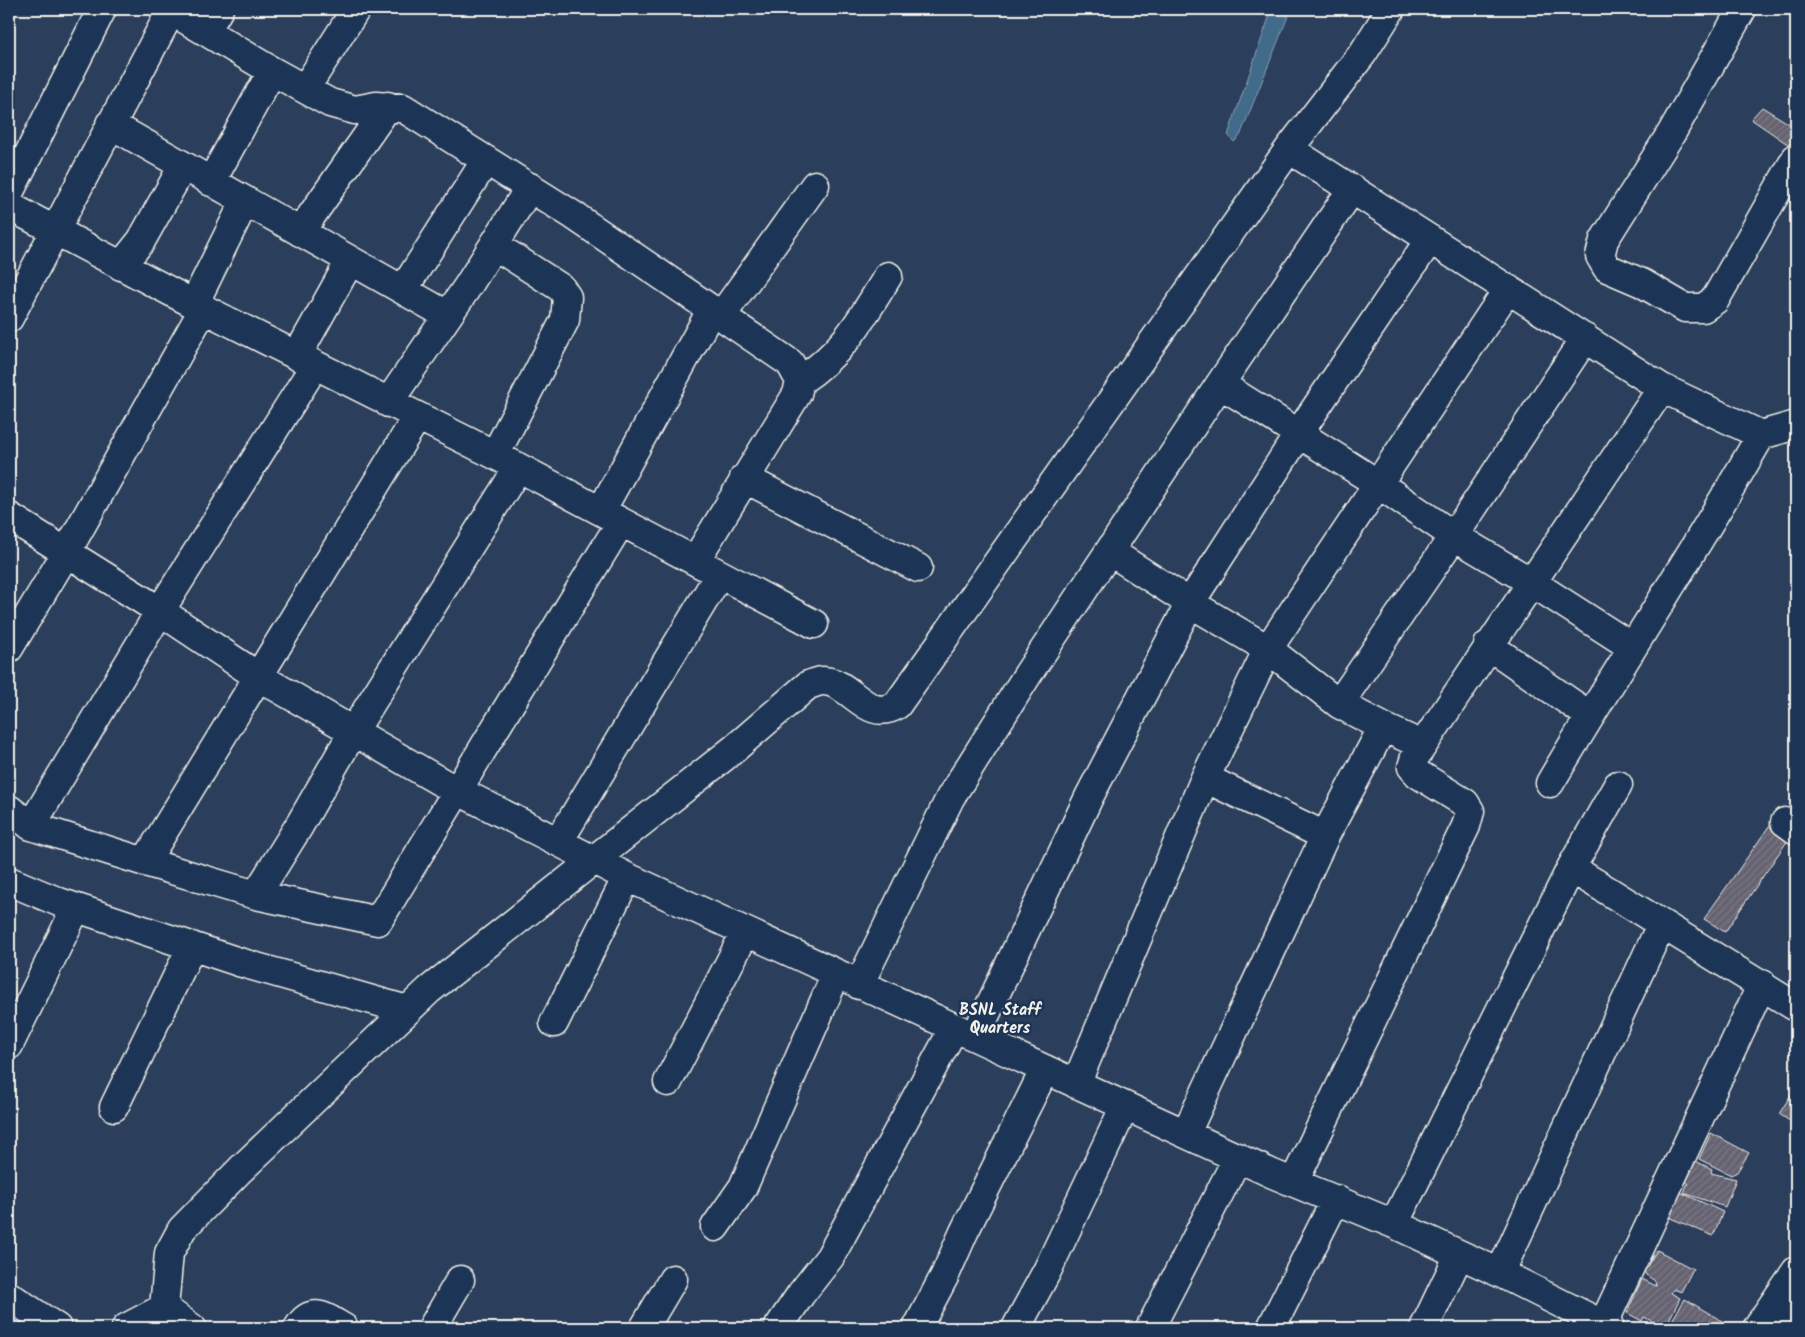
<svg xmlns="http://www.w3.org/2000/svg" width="1805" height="1337" viewBox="0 0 1805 1337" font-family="Kalam,sans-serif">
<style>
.water{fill:#426b8a;stroke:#89a1b0}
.building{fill:url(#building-hatch);stroke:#f4f1e8}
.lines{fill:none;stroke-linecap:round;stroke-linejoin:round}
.minor-casing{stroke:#f4f1e8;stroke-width:31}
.highway-casing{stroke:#f4f1e8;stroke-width:31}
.minor{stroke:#1d3557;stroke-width:28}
.highway{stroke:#1d3557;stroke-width:28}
.labels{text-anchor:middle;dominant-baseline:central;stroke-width:5;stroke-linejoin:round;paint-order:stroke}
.quarter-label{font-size:16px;font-weight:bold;fill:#f4f1e8;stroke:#1d3557}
</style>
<defs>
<pattern id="building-hatch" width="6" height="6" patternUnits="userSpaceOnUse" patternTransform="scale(1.25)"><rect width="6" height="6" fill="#656271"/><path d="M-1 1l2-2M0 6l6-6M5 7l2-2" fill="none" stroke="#7c7985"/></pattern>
</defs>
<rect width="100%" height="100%" fill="#2b3e5c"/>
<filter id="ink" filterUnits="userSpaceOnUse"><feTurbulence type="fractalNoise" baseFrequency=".02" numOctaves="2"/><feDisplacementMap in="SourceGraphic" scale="10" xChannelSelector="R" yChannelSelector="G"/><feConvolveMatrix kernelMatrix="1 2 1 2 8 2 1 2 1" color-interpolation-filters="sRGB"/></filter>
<g filter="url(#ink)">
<!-- water -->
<path class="water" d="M1272,9h19l-51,127 -6,6 -6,-7z"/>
<!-- building -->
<path class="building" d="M1762,107l34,21v10l-7,7 -38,-26z
M1772,822l20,12 -67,98 -21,-13z
M1796,1087v38l-17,-11z
M1711,1133l38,20 -12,19 -6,3 -32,-16z
M1693,1160l19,9 -1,4 25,6 -11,28 -41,-14 3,-8 2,-1 -5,-4z
M1680,1192l43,20 -10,24 -45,-19z
M1657,1250l36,19 -12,23 -7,-3 -3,4 9,5 -15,30 -21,-11 -2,4 -15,-8 15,-34 14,7 -1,-5 -9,-6 -2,-4z
M1685,1299l42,25 -2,4h-44l-10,-6z"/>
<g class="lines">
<defs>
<path id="minor" d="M168,9l104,62 58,32 25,7 21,-4 27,2 170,107 217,148 10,18 -3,13 -102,167
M1742,9l-70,123 -68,108 -4,16 7,12 35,15 43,25h18l12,-8 81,-142
M206,31l13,-22
M305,89l51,-80
M110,124l337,191
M1289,149l373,239 99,47 35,-10
M211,182l61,-111
M9,193l93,-184
M9,206l185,98 301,151 319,169
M300,232l88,-126
M494,245l67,43 6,9 -2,23 -70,135
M121,266l20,-25 42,-75
M403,290l83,-130
M194,304l51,-103
M722,315l93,-130
M9,318l162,-307
M297,356l53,-95
M800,381c44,-29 61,-61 88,-105
M1220,384l157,99 77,53 77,46 101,65
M388,403l80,-117 62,-99
M744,478l174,90
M601,511l111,-202
M9,518l1,-1 150,94 99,66 182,105 186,95 646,297 121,50 106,49 110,55
M1111,552l79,51 78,46 71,55 44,23
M1488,645l102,71
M9,648l57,-95 138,-245
M1339,704l129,-189 117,-177
M1205,778l120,58
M1550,783c69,-117 144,-230 211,-348
M9,809l22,17 114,36 111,33 122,26 243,-399
M1785,822l11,8
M31,826l129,-215 155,-246
M559,841l160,-266
M145,862l272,-445
M1571,868l225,139
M9,881l50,21 180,60 168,48
M256,895l43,-69 54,-94 165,-264
M859,985l91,-187 78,-124 192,-290 132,-195
M554,1023l73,-146
M975,1037l114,-240 101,-194 117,-182 123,-182
M9,1045l67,-137
M668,1082l77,-149
M1076,1084l129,-306 63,-129 240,-360
M114,1107l78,-161
M1186,1133l139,-297 58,-109 39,18
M1294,1182l172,-356 4,-15 -5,-8 -47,-29 -6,-7 3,-10 247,-369
M1394,1224l177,-356 47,-83
M715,1227l28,-40 93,-213
M1500,1273l161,-348
M9,1296l48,32
M164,1308l5,-55 13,-24 59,-60 188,-179 305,-241 74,-64c4,-1 10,-4 15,-4 28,0 44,43 74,24l392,-556 74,-96 28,-44
M164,1308l28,20
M1603,1325l159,-341
M126,1328l38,-20
M298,1328c14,-23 28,-10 46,0
M432,1328l28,-48
M644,1328l29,-49
M778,1328l23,-34 29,-37 124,-229
M917,1328l28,-53 19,-43 81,-163
M1016,1328l31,-57 78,-165
M1150,1328l88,-171
M1271,1328l65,-129
M1424,1328l35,-73"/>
<path id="highway" d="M1757,1328l39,-57
M1786,1328l10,-15"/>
</defs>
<!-- minor casing -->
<use href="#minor" class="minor-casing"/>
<!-- highway casing -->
<use href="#highway" class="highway-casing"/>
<!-- minor -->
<use href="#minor" class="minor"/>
<!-- highway -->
<use href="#highway" class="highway"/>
</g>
</g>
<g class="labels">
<!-- quarter labels -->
<g class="quarter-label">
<text x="1000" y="1010">BSNL Staff<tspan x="1000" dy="18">Quarters</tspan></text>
</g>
</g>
<!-- margin -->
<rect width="1805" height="1337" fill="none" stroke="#1d3557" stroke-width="30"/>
<rect x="15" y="15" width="1775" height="1307" fill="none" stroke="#f4f1e8" stroke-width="2" filter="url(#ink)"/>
</svg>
